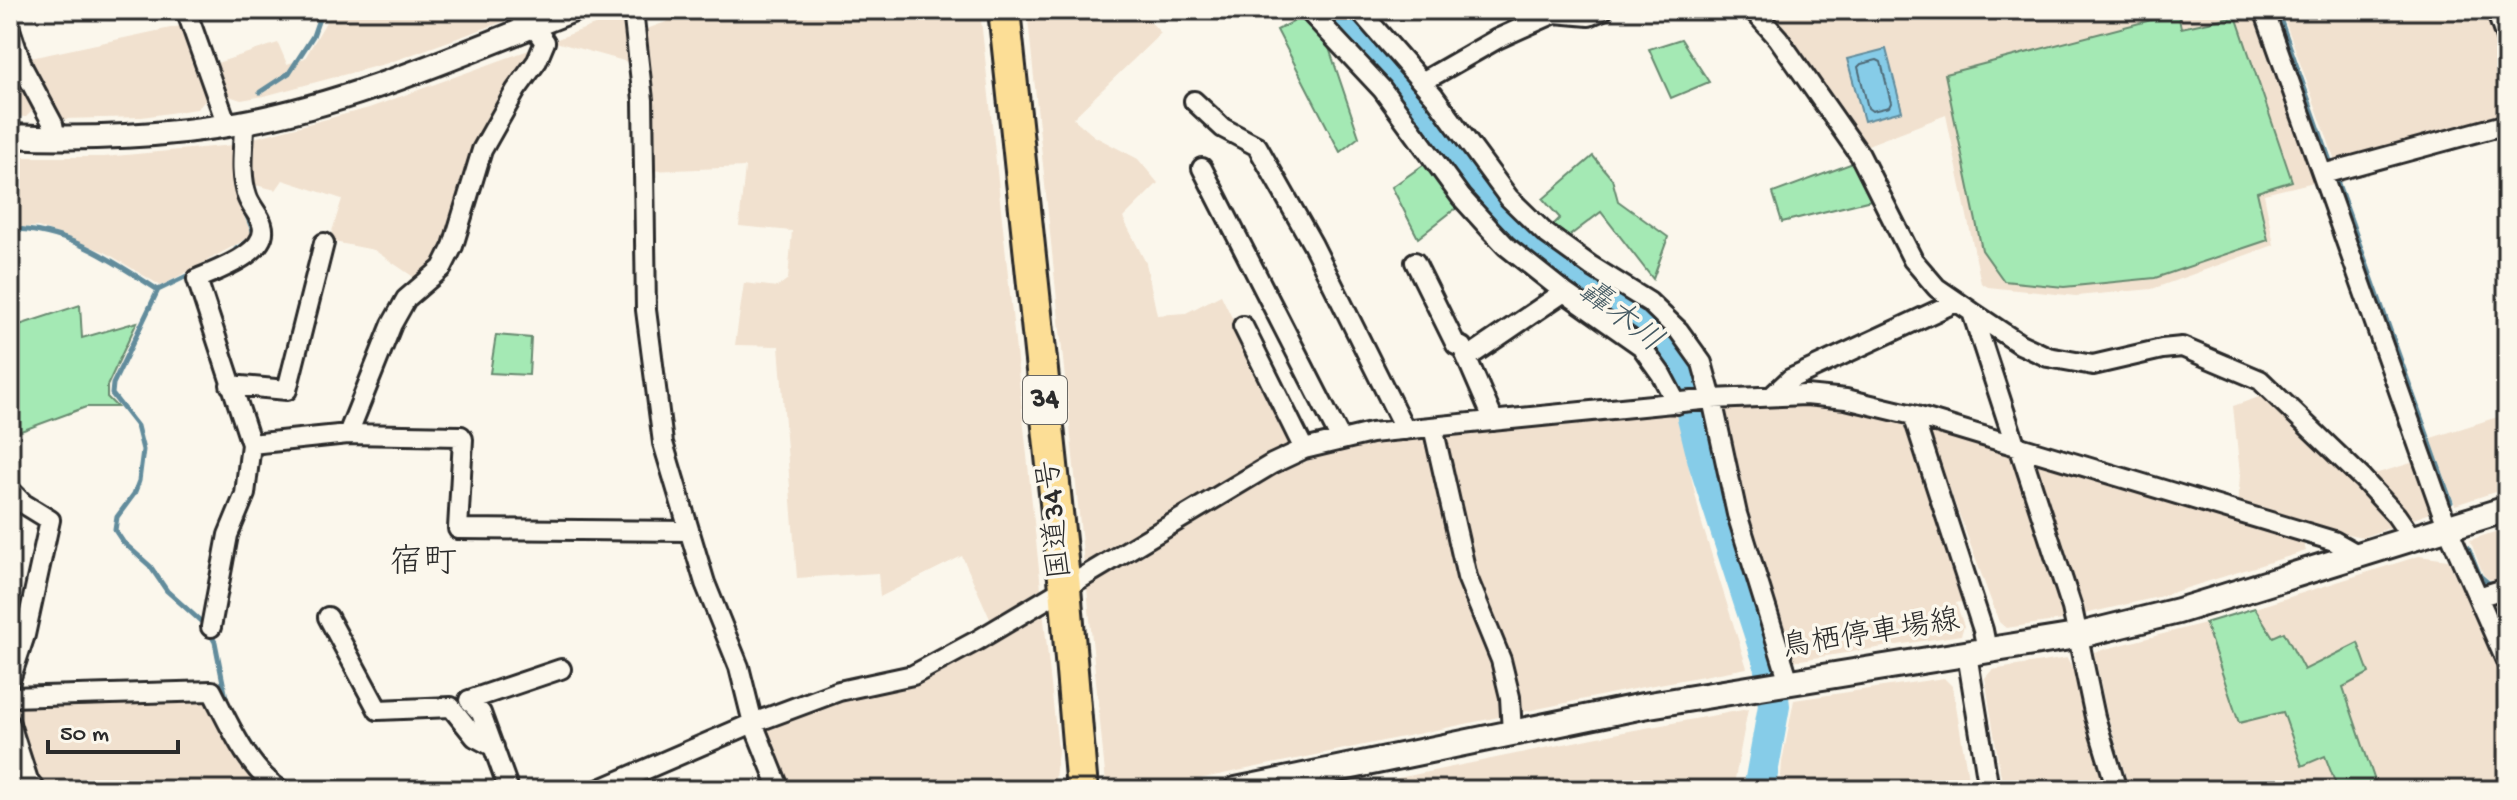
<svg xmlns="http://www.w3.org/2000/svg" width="2517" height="800" viewBox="0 0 2517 800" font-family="'Gochi Hand','Klee One',sans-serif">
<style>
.built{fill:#f1e1cf}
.green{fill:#a4e9b4;stroke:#688a70;stroke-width:2}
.water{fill:#86cce8;stroke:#628c9c;stroke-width:2}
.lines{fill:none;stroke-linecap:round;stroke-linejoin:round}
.shore{stroke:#4f6b77;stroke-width:2}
.stream{stroke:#628c9c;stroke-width:5}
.river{stroke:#86cce8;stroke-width:32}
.minor-casing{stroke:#2b2b2b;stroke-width:24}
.tertiary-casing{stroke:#2b2b2b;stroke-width:28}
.secondary-casing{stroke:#2b2b2b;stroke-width:30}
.trunk-casing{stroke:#2b2b2b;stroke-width:36}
.minor{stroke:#fbf7ec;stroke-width:18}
.tertiary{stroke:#fbf7ec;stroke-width:22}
.secondary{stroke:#fbf7ec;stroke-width:24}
.trunk{stroke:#fcde96;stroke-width:30}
.labels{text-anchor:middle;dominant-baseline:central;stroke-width:7;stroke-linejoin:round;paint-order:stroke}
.shield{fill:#fbf7ec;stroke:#696865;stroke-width:2}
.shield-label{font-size:28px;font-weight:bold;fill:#2b2b2b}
.street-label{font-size:30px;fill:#2b2b2b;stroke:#fbf7ec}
.water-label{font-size:32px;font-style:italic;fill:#465b64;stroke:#fbf7ec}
.quarter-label{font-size:34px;fill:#2b2b2b;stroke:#fbf7ec}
</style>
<rect width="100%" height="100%" fill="#fbf7ec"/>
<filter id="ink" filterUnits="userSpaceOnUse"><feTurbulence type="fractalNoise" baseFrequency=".0125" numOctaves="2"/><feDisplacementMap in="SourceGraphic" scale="16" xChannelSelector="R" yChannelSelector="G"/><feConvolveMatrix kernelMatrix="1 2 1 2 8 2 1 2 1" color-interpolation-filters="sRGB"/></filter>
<g filter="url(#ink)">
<!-- built -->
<path class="built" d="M333,10h174l-2,11 -117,42 -124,33 -23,4 -12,-4 -12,-33 61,-20 9,21 18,-6z
M699,10h281l61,578 -50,33 -29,-65 -82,41 -2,-24 -81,5 -18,-232 -44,-1 9,-62 33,4 11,-8 4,-48 -53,-5 6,-59 -94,4 1,-76 -8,-65z
M1027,10h112l22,23 -88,85 21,18 44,23 20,24 -35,35 23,45 11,52 29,-2 35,-18 71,147 -196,118 -12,3z
M1768,10h485l61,172 -50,12 10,51 -122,44 -76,7 -88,-9 -7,-4 -35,-168 -81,31z
M2281,10h209l17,48v53l-17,10 -154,42z
M613,18l11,7 11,39 -83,-23z
M180,26l27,73 -10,10 -55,8 -79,2 -32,-61z
M540,46l-103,223 -19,11 -44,-30 -45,-9 13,-42 -59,-19 -7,10 -29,-7 3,-44 119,-31z
M11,66l24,42 -9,9 -16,-1z
M233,145l-1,34 5,23 13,26v9l-89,49 -56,-34 -67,-25 -28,1v-71h94z
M2268,394l90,85 60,-18 18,50 -73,26 -48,-9 -77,-21 2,-33 -7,-68z
M1807,400l87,17 10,9 60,175 -8,2 8,23 -3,9 -173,27 -48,-152 -23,-105z
M1677,414l25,110 45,144 -104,19 -497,103h-31l-9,-6 -19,-195 13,-12 173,-102 63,-26 46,-8z
M2507,414v74l-52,17 -24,-67z
M1930,428l85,26 52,158 -4,8 -57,8 -7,-6 -70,-189z
M2032,459l271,82 3,10 -148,46 -78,18z
M2507,528v49l-11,3 -8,-1 -5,-5 -13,-34z
M2419,556l29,4 59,126v104h-129l-35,-103 16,-43 -55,26 -20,-37 -11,5 -18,-30z
M1043,610l15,140 -4,40h-268l-26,-63 80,-31 81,-15z
M2205,623l34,100 44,-11 19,54 23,-11 13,35h-208l-23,-76 -13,-62z
M2067,658l10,18 9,44 22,70h-105l-18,-112 7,-8z
M1944,678l9,9 17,103h-190l2,-28 12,-62z
M207,699l61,91h-221l-10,-9 -25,-76z
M1748,709l-15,81h-393l273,-56z"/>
<!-- green -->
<path class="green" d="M1287,10h6l33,29 33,98 -19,15 -63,-122 16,-8z
M2178,13l3,15 55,-12 56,165 -35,11 11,48 -113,38 -91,9 -60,-6 -22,-31 -37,-176z
M1681,39l28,43 -38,16 -22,-49z
M1593,156l19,23 6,22 50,36 -15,42 -52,-67 -37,28 -15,-11 11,-11 -17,-19z
M1429,161l31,44 -42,33 -26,-51z
M1853,163l22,36 -93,23 -9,-29z
M80,305l2,33 55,-16 -30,64v11l10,10h-31l-76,28v-107z
M496,335l35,3 -2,37 -39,-2z
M2255,608l18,29 11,-5 20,38 54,-27 11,30 -26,14 35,103h-40l-13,-34 -23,10 -19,-54 -44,11 -34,-100z"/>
<!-- water -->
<path class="water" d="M1886,49l16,62 -38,10 -17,-62z"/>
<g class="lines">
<!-- shore -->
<path class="shore" d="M1877,60l4,2 10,41 -2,4 -17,4 -4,-3 -10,-41 3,-3z"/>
<!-- stream -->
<path class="stream" d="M2277,10l54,154
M260,92l29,-19 24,-37 9,-26
M2336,178l115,324
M10,229c57,0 102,31 148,61
M236,249l15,-10 3,-6 -9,-22
M191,274l-33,16 -45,94 -1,10 25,32 6,24 -4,31 -5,13 -17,23 -2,13 8,12 27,24 17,25 38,34 10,17 12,61
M2468,547l12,29 8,7h9
M239,725l23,36
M283,782l5,4 20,4"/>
<!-- river -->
<path class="river" d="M1339,10l76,91 122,156 123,87 23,32 21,86 65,200 5,44 -15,84"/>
<defs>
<path id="minor" d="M186,10l41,115
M633,10l10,90 3,210 17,133 42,140 34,84 14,56 27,67
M1308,10l74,79 79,108 29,32 16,17 58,46 77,54 20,28 16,30
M1359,10l75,86 75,102 35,34 47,34 58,36 30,29 23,32 10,36 25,115 52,168
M1753,10l25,28 82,117 53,105 24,28 35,24 43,132
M2264,10l184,519 59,134
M2496,10l11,31
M10,29l13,39 30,56 3,15
M1422,82l75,-43 58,-26 34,3 14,-6
M1194,101l29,27 34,18 56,99 92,185
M244,123c0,24 -5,50 3,73 3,10 12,18 15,28 9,28 -45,46 -65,55l54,165 97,-10 113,2 2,3 -5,90 230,2
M1202,168l139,272
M2323,174l184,-50
M1415,262l41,83 6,2 32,74
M1972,312l48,32 28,13 45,8 69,-16 20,-2 78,33 102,98 34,37 16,23
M1243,326l61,123
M1467,358l97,-66
M230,385l57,5 37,-147
M1773,395l17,-16 166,-77
M1913,415l70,215 4,20
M1433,427l34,150 34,83 9,37 2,36
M348,434l44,-110 14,-25 36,-31 11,-22 29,-96 34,-60 21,-29 8,-19 -12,-16 -20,-16
M2019,446l53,162 23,109 22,73
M10,490l14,14 26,16 -25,115 -15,45
M2478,597l29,-9
M328,617l50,93 73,-3 24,30 19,10
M211,627l17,-92 17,-41 6,-50
M1967,654l22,136
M10,697l202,-6c18,35 35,76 68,99
M10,724l18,56 8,10
M509,790l-28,-77 -12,-13 92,-31
M598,790l155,-67 86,-32 74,-16 65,-35 294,-176 32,-15 67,-16 341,-34 94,-4 40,4 67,16 421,126 23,13"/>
<path id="tertiary" d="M10,136c73,4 159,0 230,-13 116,-21 225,-71 334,-113"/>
<path id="secondary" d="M1236,790l407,-84 433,-70 102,-25 329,-102"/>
<path id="trunk" d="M1004,10l61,578 17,202"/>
</defs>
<!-- minor casing -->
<use href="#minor" class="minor-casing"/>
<!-- tertiary casing -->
<use href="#tertiary" class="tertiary-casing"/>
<!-- secondary casing -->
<use href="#secondary" class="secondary-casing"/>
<!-- trunk casing -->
<use href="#trunk" class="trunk-casing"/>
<!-- minor -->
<use href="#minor" class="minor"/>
<!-- tertiary -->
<use href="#tertiary" class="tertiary"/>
<!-- secondary -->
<use href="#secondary" class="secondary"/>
<!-- trunk -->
<use href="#trunk" class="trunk"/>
</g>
</g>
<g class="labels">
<!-- shield labels -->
<rect class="shield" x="1023" y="376" width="44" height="48" rx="6"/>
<g class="shield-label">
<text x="1045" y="400">34</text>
</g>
<!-- street labels -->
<g class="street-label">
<text transform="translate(1057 519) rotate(-96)">国道34号</text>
<text transform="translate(1871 636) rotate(-9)">鳥栖停車場線</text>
</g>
<!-- water labels -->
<g class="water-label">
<text transform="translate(1619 318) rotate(38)">轟木川</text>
</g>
<!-- quarter labels -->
<g class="quarter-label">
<text x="423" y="565">宿町</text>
</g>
</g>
<!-- margin -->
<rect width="2517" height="800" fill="none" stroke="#fbf7ec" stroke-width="40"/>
<rect x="20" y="20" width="2477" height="760" fill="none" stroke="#2b2b2b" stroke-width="3" filter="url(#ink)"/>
<!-- scale -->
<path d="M48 740v12h130v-12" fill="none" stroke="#2b2b2b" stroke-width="4"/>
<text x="60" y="740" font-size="24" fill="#2b2b2b" stroke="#fbf7ec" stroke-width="6" paint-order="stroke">50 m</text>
</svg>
